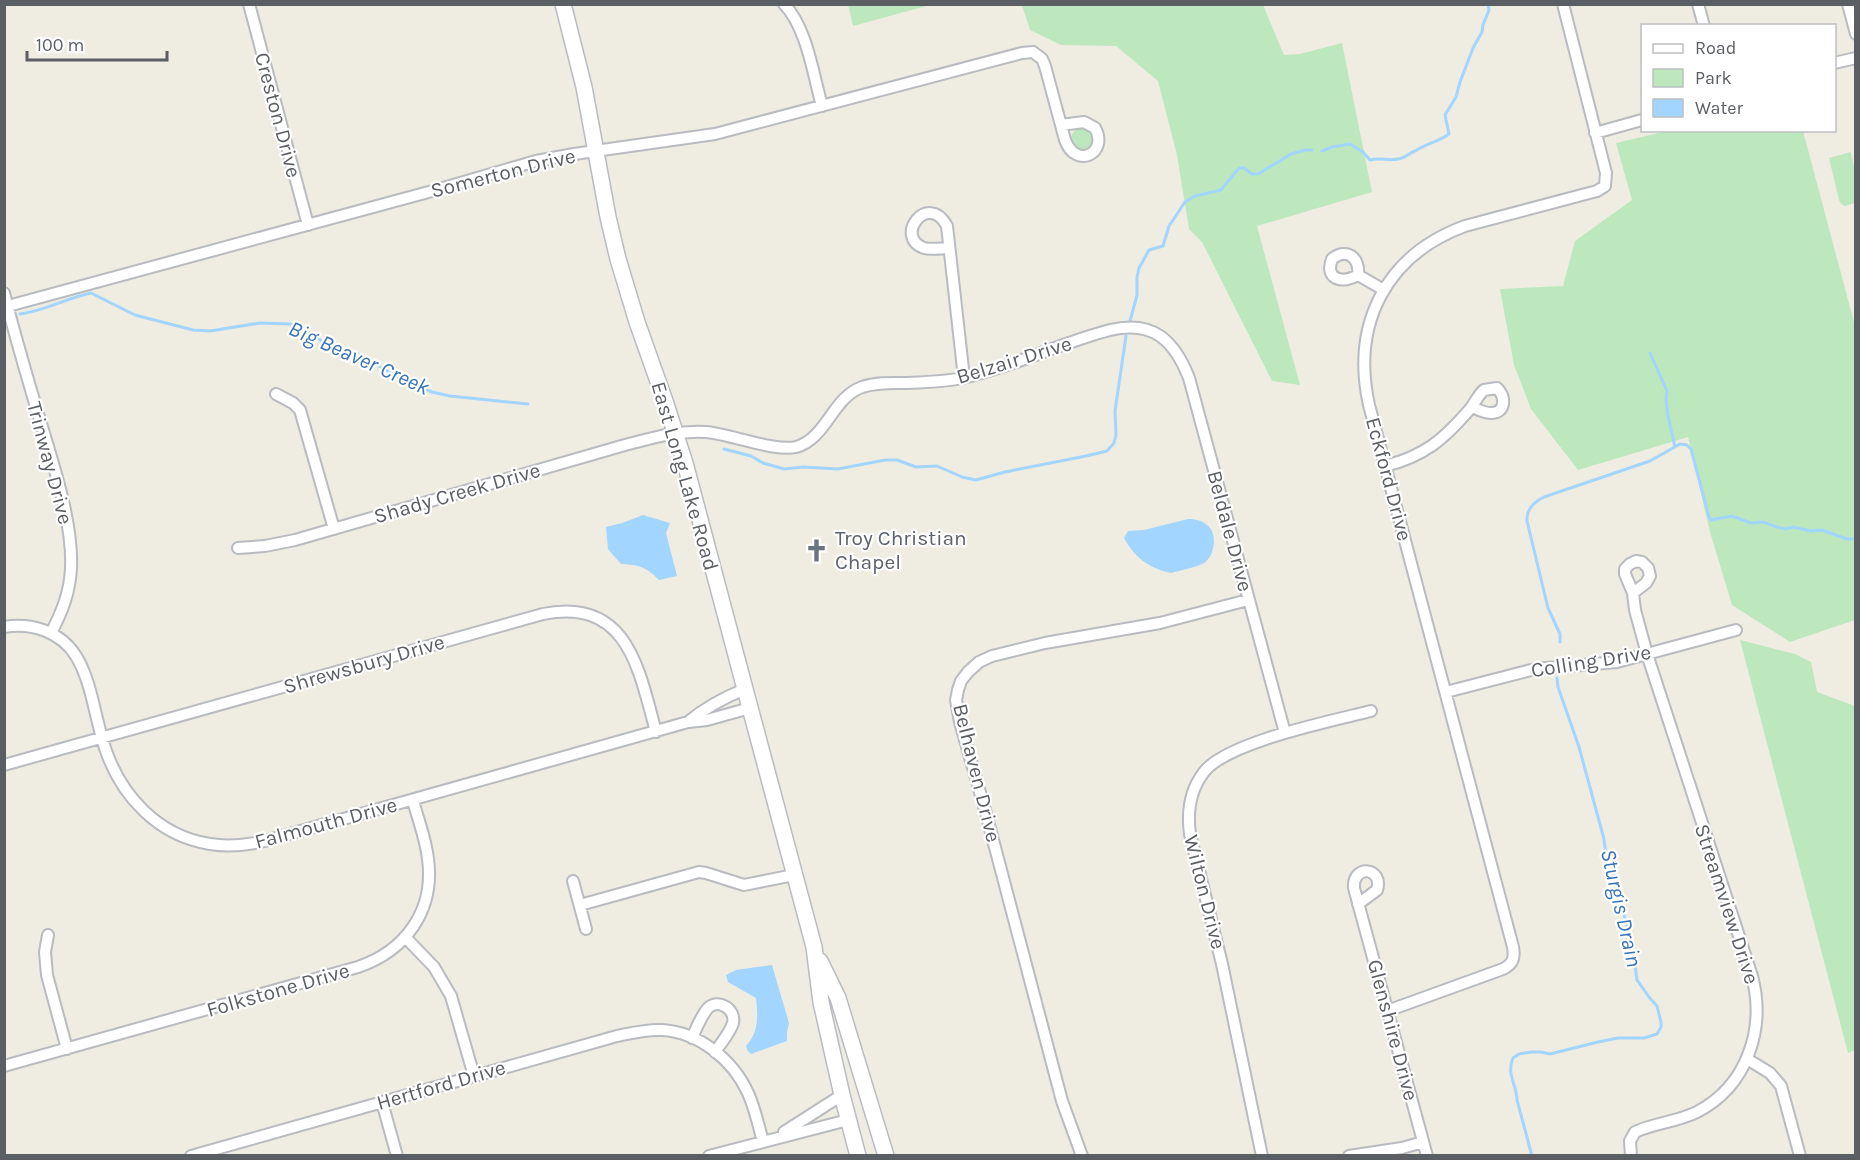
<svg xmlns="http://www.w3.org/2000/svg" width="1860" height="1160" viewBox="0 0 1860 1160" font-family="Karla,sans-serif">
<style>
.green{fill:#bde8be}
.water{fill:#a2d5ff}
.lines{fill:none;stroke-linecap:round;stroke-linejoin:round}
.stream{stroke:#a2d5ff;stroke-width:3}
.minor-casing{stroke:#b8bbc0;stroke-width:14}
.secondary-casing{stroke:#b8bcc2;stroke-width:18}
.minor{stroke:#fff;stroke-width:10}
.secondary{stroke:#fff;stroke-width:15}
.labels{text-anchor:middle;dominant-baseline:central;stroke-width:4.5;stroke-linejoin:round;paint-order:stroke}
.street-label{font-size:21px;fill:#5b5f64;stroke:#fff}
.worship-label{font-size:21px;fill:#5b616d;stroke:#fff;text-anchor:start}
.water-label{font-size:22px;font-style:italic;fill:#3874b8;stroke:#fff}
</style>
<rect width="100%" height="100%" fill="#efece2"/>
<!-- green -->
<path class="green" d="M848,4h82v1l-77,21z
M1022,5h241l21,50 16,-1 42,-11 30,149 -115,34 43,159 -28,-4 -70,-139 -13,-13 -12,-74 -19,-74 -42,-35 -55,-1 -31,-15z
M1071 139a11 11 0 1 1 22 0a11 11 0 1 1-22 0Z
M1667,131h136l52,195v294l-65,22 -58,-37 -22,-73 -22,-95 -110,33 -47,-61 -17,-44 -14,-76 63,-3 12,-45 57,-41 -16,-57z
M1851,152l4,21v30l-10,3 -4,-2 -2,-4 -10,-42z
M1740,640l55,14 16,8 6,30 38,14v344l-7,3z"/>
<!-- water -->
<path class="water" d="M643,515l27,8 -4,10 11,43 -18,4c-13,-13 -19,-15 -38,-16l-13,-15 -2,-22 16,-4z
M1188,519c8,0 17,2 22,9 7,9 4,29 -6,35 -9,5 -23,7 -33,10 -22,-5 -36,-15 -47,-35l4,-7 16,-1z
M772,965l17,58 -2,9v9l-36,13 -4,-4 -1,-4c13,-14 12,-30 10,-48l-28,-16 -2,-7 10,-5z"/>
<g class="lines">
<!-- stream -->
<path class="stream" d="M1322,151l10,-4 18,-3 13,8 7,8c10,-3 18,1 28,-1 7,-1 10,-5 17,-8 11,-7 23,-9 34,-17l-4,-19 11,-18 4,-15 13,-34 9,-16 1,-7 6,-15 -1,-6
M20,314c24,-3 47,-16 71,-21l44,22 58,15 17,1 50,-8 30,1 19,8 20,14 29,8 45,26 29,12 18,4 78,8
M1130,321l7,-26v-18l2,-9 10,-18 14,-4 6,-20 16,-24 10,-6 26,-6 18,-22h5l8,6h6l33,-20 14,-4h7
M1650,353l17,38 -1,9 2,16 7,31
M724,449l27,7 12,7 21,6 19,-2 35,2 47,-9h12l19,7 21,-1 25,11 14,3 29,-8 81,-16 21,-5 7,-8 2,-8 -1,-24 11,-75
M1560,642v-8l-12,-26 -21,-87c-1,-12 7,-19 17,-24l106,-36 30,-17 7,1 4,4 18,68 2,3 21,-4 19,7 12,-1 14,5 9,2 7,-2 18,4 11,-1 25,9h9
M1532,1156l-15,-56c0,-15 -11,-26 -4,-42l6,-4 12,-2h10l9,2 48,-12 20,-4h26l13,-4 4,-7v-5l-4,-16 -8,-9 -12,-17 -2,-15 -5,-17v-12l-14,-49 -3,-17 -8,-22 -1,-9 -25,-92 -21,-60 -1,-9"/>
<defs>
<path id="minor" d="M249,4l59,221
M784,4c23,24 29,70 38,102
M1698,4l6,22
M1848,4l8,30
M1834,63l22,-5
M1595,133l47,-13
M948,248c-7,0 -17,2 -24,0 -31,-11 4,-57 23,-22l17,152
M1358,275c-15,9 -34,5 -26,-16 15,-12 28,-1 26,16l26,15
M4,293c12,46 25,91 39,137 12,40 30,95 28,138 -1,24 -9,44 -20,65
M8,306l428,-116 100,-29 38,-7 141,-20 307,-81 11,-1 9,7 3,7 20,74c11,30 44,13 30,-12l-11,-6 -23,3
M276,394l17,9 7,7 34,119
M1385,466c40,-10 59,-27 85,-57 5,-6 8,-14 14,-19l13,-2c9,9 9,25 -6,25 -7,0 -14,-4 -19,-6
M238,548l27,-2 30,-6 330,-95c27,-7 53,-15 81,-13 24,2 69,20 90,15 31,-9 36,-49 66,-60 15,-5 31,-4 46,-4 18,-1 36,-1 54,-5 51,-11 98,-35 148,-48 43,-10 64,10 79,48l96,355
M4,627c28,-5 57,5 72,29 16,26 19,63 29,92 16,48 53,88 105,96 18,3 37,1 55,-3l423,-119
M745,689c-22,9 -39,18 -57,33l19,-2 43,-12
M1446,692l89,-23 82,-7 119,-32
M4,765l539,-151c85,-17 96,56 113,118
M573,881l13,48
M1358,904l19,-14c7,-23 -25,-26 -23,-2l73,268
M580,905l119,-33 7,1 38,12 50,-10
M48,935l-3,17 2,23 20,74
M406,938l28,29 17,29 23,80
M1387,1011l116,-42c10,-5 12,-11 10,-22l-144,-542c-18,-81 17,-150 96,-179l132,-35 8,-5 1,-13 -43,-169
M692,1038c4,-9 9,-22 16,-30 10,-10 28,1 25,15 -3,10 -12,20 -18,29
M1747,1059l23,14 11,13 19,70
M4,1066l354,-99c47,-16 77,-56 70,-108 -2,-20 -10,-39 -15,-59
M382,1102l15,54
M784,1132l58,-37
M191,1156l426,-120c15,-3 30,-7 45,-6 37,2 71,30 86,63 7,15 10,32 15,48
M709,1156l139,-36
M1082,1156l-20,-55 -75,-284 -27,-95 -4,-22 2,-10 3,-9 7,-9 11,-10 13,-6 53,-13 115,-20 88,-23
M1262,1156l-40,-192 -32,-130c-3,-22 0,-44 14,-62 23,-30 128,-51 167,-61
M1349,1156l53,-8 21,-6
M1631,1156l-1,-15 5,-9c19,-9 42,-10 62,-20 50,-26 69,-83 55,-136l-105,-322 -12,-44 -2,-17 -8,-19v-5l5,-5 6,-3 6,1 6,6 2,8 -4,7 -13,10"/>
<path id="secondary" d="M563,4l21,83 24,130 10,42 19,63 28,79 20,62 60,226 69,258 7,55 21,93 16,61
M820,961l18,37 48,158"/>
</defs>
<!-- minor casing -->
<use href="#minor" class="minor-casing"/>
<!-- secondary casing -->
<use href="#secondary" class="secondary-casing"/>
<!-- minor -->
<use href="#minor" class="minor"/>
<!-- secondary -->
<use href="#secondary" class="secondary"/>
</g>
<!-- icons -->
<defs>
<symbol id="church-bare" viewBox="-9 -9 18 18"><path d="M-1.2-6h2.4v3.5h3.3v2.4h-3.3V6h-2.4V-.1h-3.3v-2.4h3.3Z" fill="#6b7280" stroke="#fff" stroke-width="2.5" paint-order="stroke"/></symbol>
</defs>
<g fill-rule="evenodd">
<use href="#church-bare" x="800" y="534" width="33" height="33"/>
</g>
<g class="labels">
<!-- street labels -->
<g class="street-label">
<text transform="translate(278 115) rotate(75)">Creston Drive</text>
<text transform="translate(503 173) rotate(-14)">Somerton Drive</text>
<text transform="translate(1014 360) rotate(-17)">Belzair Drive</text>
<text transform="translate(50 463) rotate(75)">Trinway Drive</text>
<text transform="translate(685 476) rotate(74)">East Long Lake Road</text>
<text transform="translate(1389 479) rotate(75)">Eckford Drive</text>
<text transform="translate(457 493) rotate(-16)">Shady Creek Drive</text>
<text transform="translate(1230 531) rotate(75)">Beldale Drive</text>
<text transform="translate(1591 661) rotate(-9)">Colling Drive</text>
<text transform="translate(364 664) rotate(-16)">Shrewsbury Drive</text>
<text transform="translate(977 773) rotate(76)">Belhaven Drive</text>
<text transform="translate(326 823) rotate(-15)">Falmouth Drive</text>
<text transform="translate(1205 892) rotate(76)">Wilton Drive</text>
<text transform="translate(1727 904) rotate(72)">Streamview Drive</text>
<text transform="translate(278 990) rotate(-16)">Folkstone Drive</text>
<text transform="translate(1393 1030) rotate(75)">Glenshire Drive</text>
<text transform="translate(441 1085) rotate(-16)">Hertford Drive</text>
</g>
<!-- worship labels -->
<g class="worship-label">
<text x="835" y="538">Troy Christian<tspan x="835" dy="24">Chapel</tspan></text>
</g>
<!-- water labels -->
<g class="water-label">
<text transform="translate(359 358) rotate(24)">Big Beaver Creek</text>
<text transform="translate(1621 908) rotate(77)">Sturgis Drain</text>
</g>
</g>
<!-- border -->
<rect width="1860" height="1160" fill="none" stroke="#5b5f64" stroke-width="12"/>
<!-- legend -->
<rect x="1641" y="24" width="195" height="108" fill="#ffffff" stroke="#bdbfc1" stroke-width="1.5"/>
<rect x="1653" y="44" width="30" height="9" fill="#ffffff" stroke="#bdbfc1" stroke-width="1.5"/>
<text x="1695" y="54" font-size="18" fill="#5b5f64">Road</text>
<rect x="1653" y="69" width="30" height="18" fill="#bde8be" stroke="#bdbfc1" stroke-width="1.5"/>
<text x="1695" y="84" font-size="18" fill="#5b5f64">Park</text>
<rect x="1653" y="99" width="30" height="18" fill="#a2d5ff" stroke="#bdbfc1" stroke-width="1.5"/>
<text x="1695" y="114" font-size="18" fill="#5b5f64">Water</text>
<!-- scale -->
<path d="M27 51v9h140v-9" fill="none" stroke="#5b5f64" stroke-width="3"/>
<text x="36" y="51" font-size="18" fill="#5b5f64" stroke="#ffffff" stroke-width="4.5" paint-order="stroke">100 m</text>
</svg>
